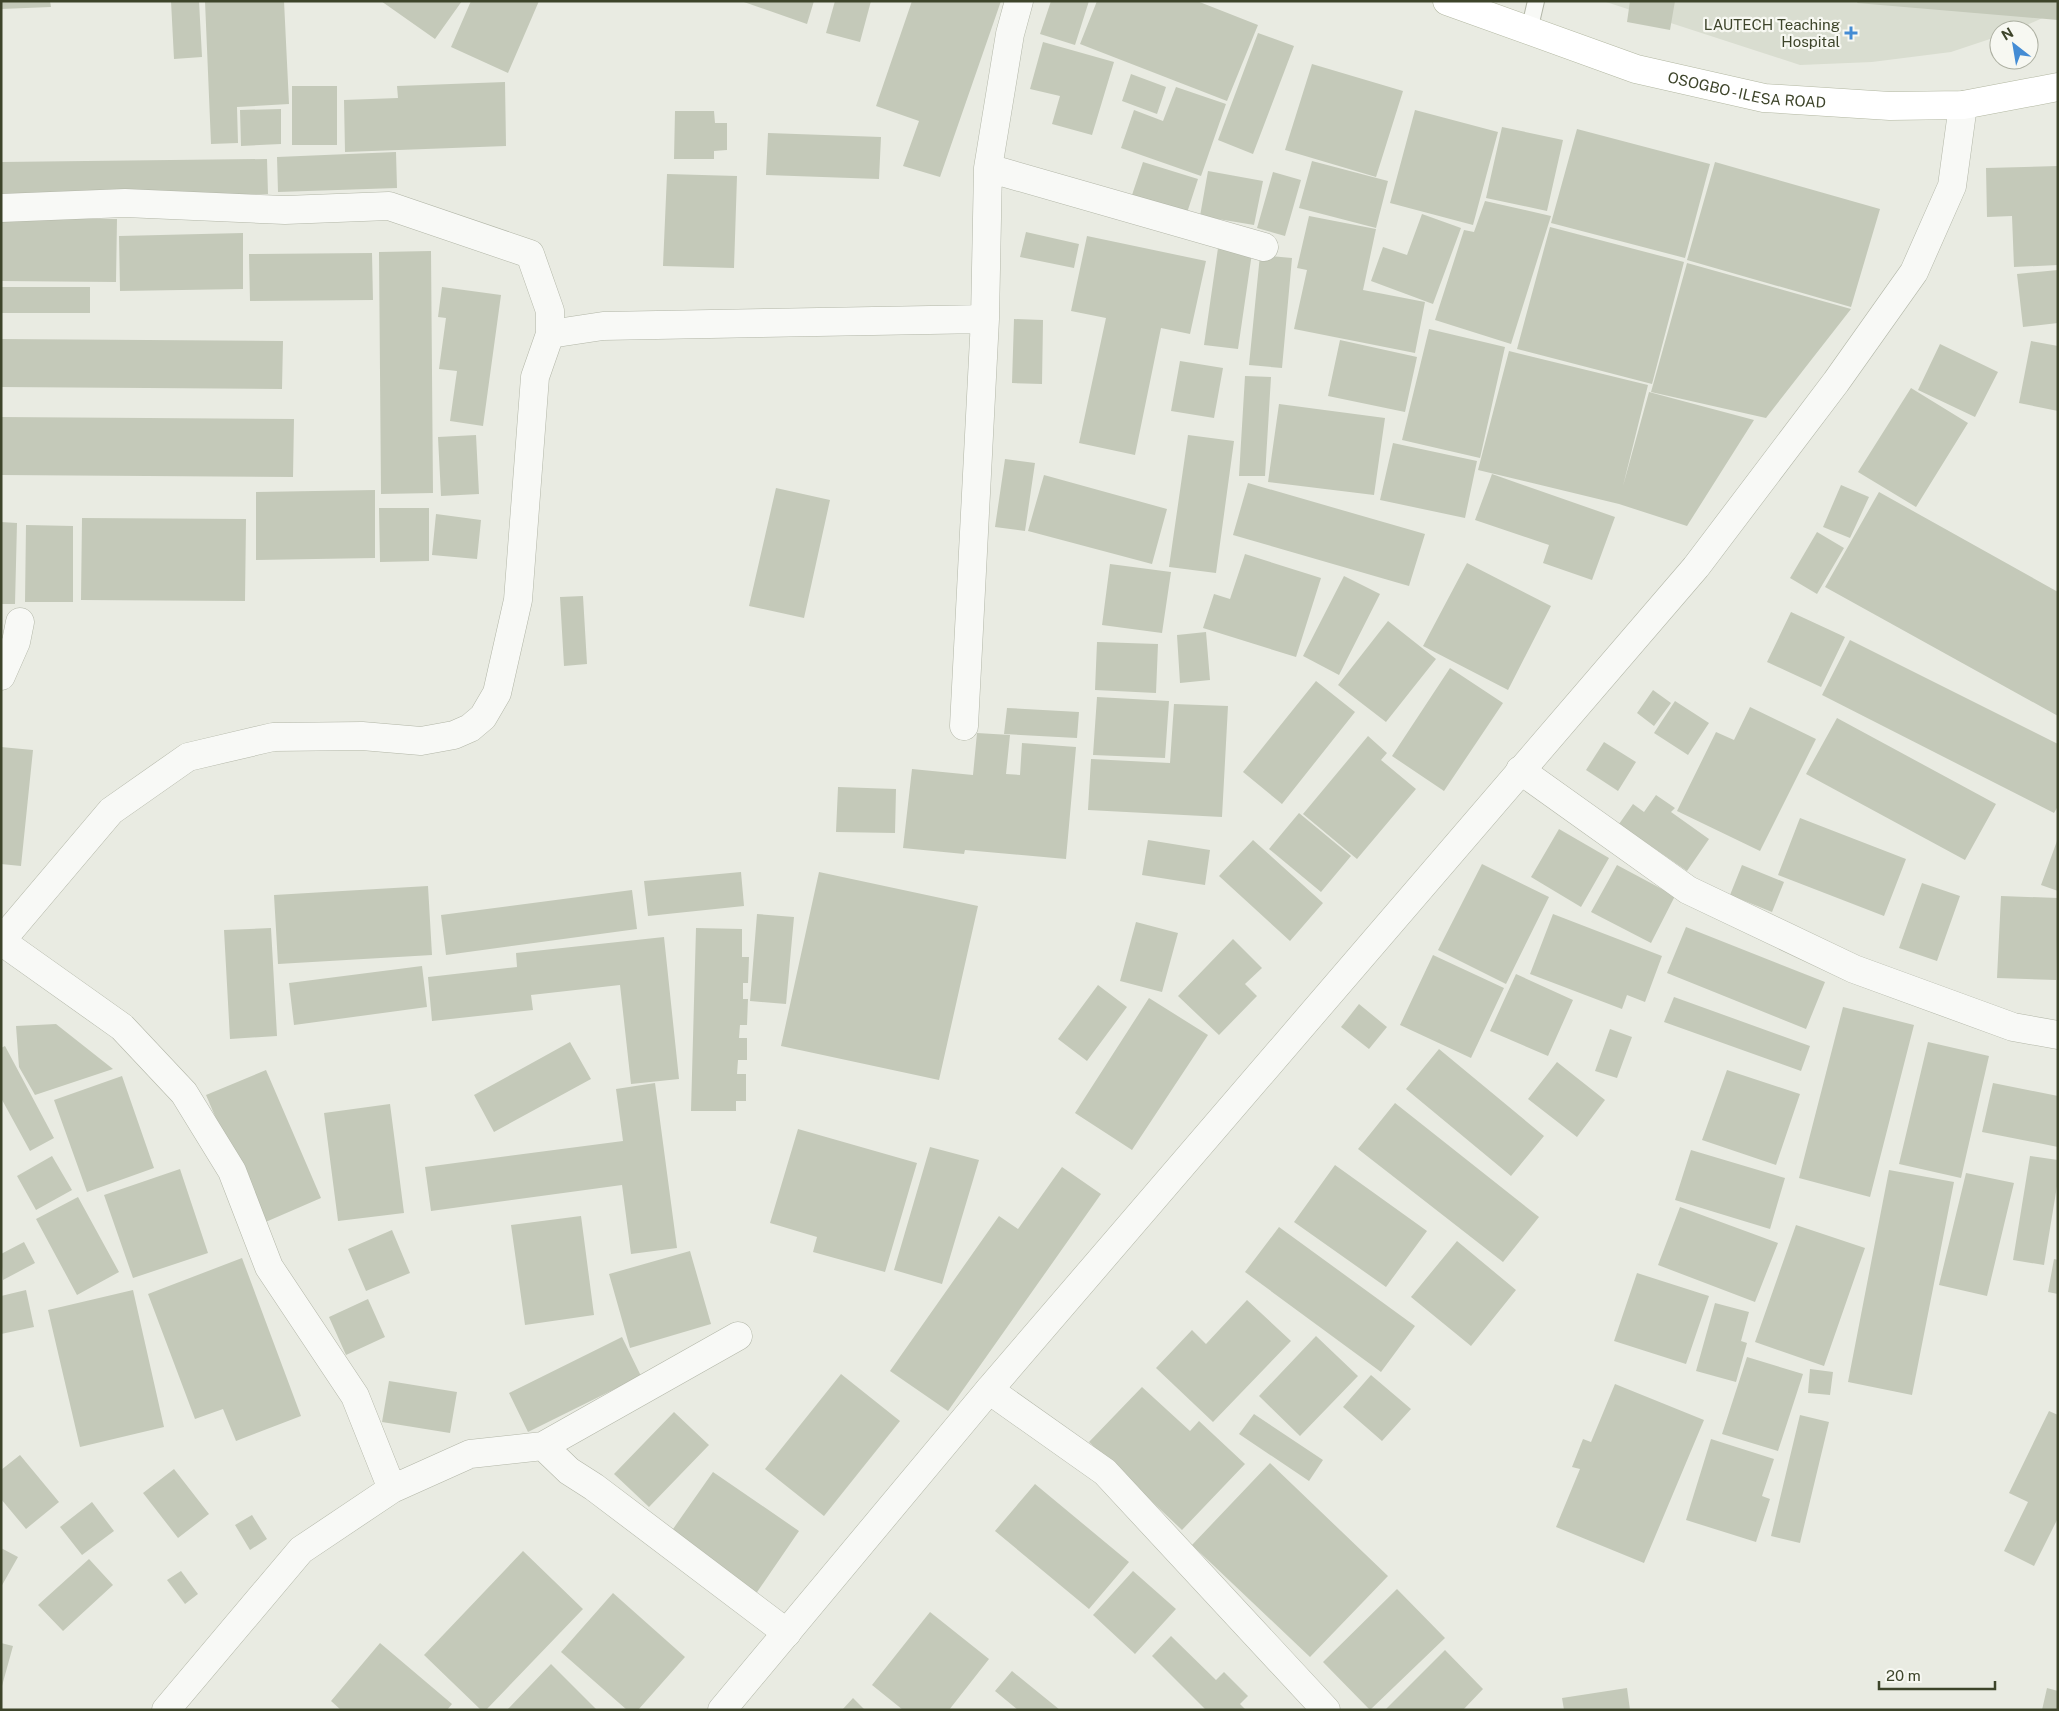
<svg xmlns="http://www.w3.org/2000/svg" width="2059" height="1711" viewBox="0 0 2059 1711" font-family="'Public Sans',sans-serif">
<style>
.built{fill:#d9ddd0}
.building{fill:#c4c9b9}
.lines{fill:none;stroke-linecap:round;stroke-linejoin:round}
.service-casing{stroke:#b2b6a7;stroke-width:18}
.minor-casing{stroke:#b2b6a7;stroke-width:29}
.tertiary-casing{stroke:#b2b6a7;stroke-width:29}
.primary-casing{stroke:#b2b7a1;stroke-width:29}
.service{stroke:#f8f9f6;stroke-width:16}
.minor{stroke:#f8f9f6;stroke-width:28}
.tertiary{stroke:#f8f9f6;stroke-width:28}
.primary{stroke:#fff;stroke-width:28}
.poi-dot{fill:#448cd4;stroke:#f7f8f2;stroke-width:2}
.labels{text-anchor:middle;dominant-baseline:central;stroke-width:4.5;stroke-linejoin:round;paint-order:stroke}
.poi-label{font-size:15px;fill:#3d442a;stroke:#f7f8f2;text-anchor:end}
.street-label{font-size:15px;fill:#3d442a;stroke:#f7f8f2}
</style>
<rect width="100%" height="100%" fill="#e9ebe2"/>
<!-- built -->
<path class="built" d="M1603,1h455v10l-42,19h-17v6l-48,16 -79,10 -72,3z"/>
<!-- building -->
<path class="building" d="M1,1h49l1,6 -50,2z
M171,1h28l3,56 -28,2z
M205,1h79l5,103 -52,3 1,36 -27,1z
M381,1h81l-27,38z
M471,1h68l-31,72 -57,-26z
M741,1h73l-7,23z
M835,1h36l-11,41 -34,-9z
M912,1h89l-61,176 -37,-11 16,-45 -43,-15z
M1051,1h38l-14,44 -35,-11z
M1097,1h100l61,24 -31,76 -147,-57z
M1630,1h45l-5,29 -43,-8z
M1858,1h200v19l-201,-17z
M1258,33l36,13 -41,108 -35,-14z
M1043,42l71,20 -22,73 -40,-11 8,-28 -30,-7z
M1312,64l91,27 -27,86 -91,-27z
M1131,74l35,13 -9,27 -35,-13z
M505,82l1,64 -161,6 -1,-52 54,-2 -1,-12z
M292,86h45v59h-45z
M1176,87l50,17 -25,72 -80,-28 13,-38 29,11z
M281,109v35l-40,2 -1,-36z
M1415,110l83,22 -25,93 -83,-22z
M675,111h39l1,12h12v27l-13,1v8h-40z
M1502,127l61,13 -16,71 -61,-13z
M1577,129l133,35 -25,94 -134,-35z
M768,133l113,4 -2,42 -113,-4z
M396,152l1,36 -119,4 -1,-35z
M267,159l1,35 -267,2v-34z
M1312,161l76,20 -12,47 -77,-20z
M1143,162l55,17 -13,40 -55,-18z
M1715,162l165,47 -29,98 -164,-47z
M2058,166v99l-44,2 -2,-51 -25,1 -1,-49z
M1208,171l55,10 -9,44 -54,-9z
M1273,172l28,8 -16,56 -28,-8z
M667,174l70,2 -3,92 -71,-2z
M1485,201l66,15 -40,128 -76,-24 29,-90 10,2z
M1422,214l39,14 -28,76 -62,-23 12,-34 24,8z
M1309,216l67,13 -13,61 62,12 -10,51 -121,-24 13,-59 -10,-2z
M1,219h116l-1,63 -115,-1z
M1550,227l134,35 -32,122 -135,-35z
M1026,232l53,12 -5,24 -54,-11z
M243,233v56l-123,2 -1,-55z
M1087,236l119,25 -16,73 -29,-6 -26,127 -56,-12 27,-125 -35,-7z
M1218,248l34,5 -14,96 -34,-4z
M431,251l2,242 -52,1 -2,-242z
M372,253l1,47 -123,1 -1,-47z
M1260,255l32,3 -10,110 -33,-3z
M1687,263l164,46 -85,109 -115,-26z
M2058,270v53l-35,4 -6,-53z
M1,287h89v26h-89z
M442,287l59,8 -18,131 -33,-5 7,-50 -18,-2 7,-51 -8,-1z
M1014,319l29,1 -1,64 -30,-1z
M1429,329l76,18 -25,111 -78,-18z
M1,339l282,2 -1,48 -281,-2z
M1340,340l77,17 -12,55 -77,-16z
M2031,341l27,5v65l-39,-8z
M1940,344l58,28 -23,45 -57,-27z
M1509,351l139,34 -25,101 26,-94 105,28 -67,106 -68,-22 -141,-34z
M1180,361l43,7 -9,50 -43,-7z
M1245,376l26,1 -6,99h-26z
M1911,388l57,35 -52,84 -58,-35z
M1279,404l106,14 -11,77 -106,-13z
M1,417l293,2 -1,58 -292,-2z
M476,435l3,59 -38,2 -3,-59z
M1188,435l46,6 -18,132 -47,-6z
M1393,443l84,18 -12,57 -85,-18z
M1005,459l30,4 -10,68 -30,-4z
M1492,474l123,43 -23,63 -49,-17 6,-18 -74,-25z
M1044,475l123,34 -15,55 -124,-33z
M1248,483l177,51 -16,52 -176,-51z
M1841,485l28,12 -19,41 -27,-11z
M776,488l54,12 -26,118 -55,-12z
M375,490v68l-119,2v-68z
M1879,492l179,100v124l-233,-129z
M379,508h50v53l-49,1z
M436,514l45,6 -4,39 -45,-4z
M82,518l164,1 -1,82 -164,-1z
M1,522l16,1 -2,81h-14z
M26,525l47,1v76h-48z
M1817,532l27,16 -27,46 -27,-16z
M1245,554l76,24 -25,79 -93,-29 11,-34 16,5z
M1467,563l84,43 -43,84 -85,-44z
M1110,564l61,8 -9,61 -60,-8z
M1344,576l36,18 -41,81 -36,-19z
M583,596l4,68 -23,2 -4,-69z
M1791,612l54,25 -24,50 -54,-25z
M1388,621l48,38 -50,63 -48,-37z
M1206,632l4,48 -30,3 -3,-48z
M1850,640l208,104v62l-4,7 -232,-118z
M1097,642l61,2 -2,49 -61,-3z
M1450,668l53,35 -59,88 -52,-35z
M1316,681l39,31 -73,92 -39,-32z
M1653,690l18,13 -17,23 -17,-13z
M1097,697l72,4 -4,57 -72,-3z
M1675,701l34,22 -21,32 -34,-22z
M1174,704l54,2 -6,111 -134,-7 3,-51 79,4z
M1750,707l66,32 -56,112 -83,-40 39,-79 18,8z
M1007,708l72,4 -2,26 -73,-4z
M1837,718l159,86 -31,56 -159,-86z
M977,733l33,2 -4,39 14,1 2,-32 54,4 -10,112 -101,-9 -1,4 -61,-6 9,-79 61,6z
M1368,736l19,17 -6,7 35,29 -59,70 -54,-45z
M1604,742l32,20 -18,29 -32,-21z
M1,747l32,3 -12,116 -20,-2z
M838,787l58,2 -1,44 -59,-1z
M1656,795l19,13 -4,4 38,27 -22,32 -68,-47 14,-20 11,8z
M1299,813l52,43 -30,36 -52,-43z
M1800,818l106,41 -22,57 -106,-41z
M1559,829l50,29 -28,49 -50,-30z
M1148,840l62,10 -5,35 -63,-10z
M1253,840l70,63 -33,38 -71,-65z
M2057,841h1v50l-17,-6z
M1482,864l67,33 -43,87 -68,-34z
M1617,865l58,31 -24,47 -60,-31z
M1742,865l42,17 -12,30 -42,-17z
M741,872l3,34 -96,10 -4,-35z
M819,872l159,34 -39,174 -158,-34z
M1922,883l38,13 -23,65 -38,-13z
M428,886l4,69 -154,9 -4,-69z
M632,890l5,39 -191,26 -5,-40z
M2001,896l57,2 -2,82 -59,-2z
M757,914l37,3 -8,87 -36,-3z
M1553,914l109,42 -17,46 -18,-7 -5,14 -92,-35z
M1136,922l42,11 -16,59 -42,-11z
M1686,927l139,55 -19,47 -139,-56z
M271,928l6,108 -47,3 -6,-109z
M696,928l46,1v28h7l-1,26h-5v16h5l-1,26h-7l-1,13h8v22h-9l-1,14h9v27h-10v10h-45z
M664,937l15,142 -48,5 -11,-99 -89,10 2,15 -101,11 -4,-44 89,-10 -1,-14z
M1233,939l29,29 -17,16 12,12 -38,39 -41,-39z
M1433,955l71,33 -33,70 -71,-33z
M422,966l5,41 -133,18 -5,-42z
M1516,974l57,26 -25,56 -58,-25z
M1098,985l29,22 -40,54 -29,-22z
M1674,997l136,49 -9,25 -137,-49z
M1149,998l59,37 -76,115 -57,-37z
M1359,1004l28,23 -18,22 -28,-22z
M1843,1007l71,18 -44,172 -71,-19z
M56,1024l57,45 -78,26 -16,-28 -3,-41z
M1610,1029l22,8 -15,41 -22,-7z
M570,1042l21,37 -97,53 -20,-37z
M1928,1042l61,14 -28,122 -62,-14z
M5,1046l49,92 -24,13 -29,-53v-50z
M1439,1049l105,87 -33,40 -105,-87z
M1557,1062l48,38 -28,37 -49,-38z
M266,1070l55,128 -60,26 -55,-129z
M1727,1070l73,24 -24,71 -74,-25z
M122,1076l32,92 -67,24 -33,-92z
M655,1083l22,165 -46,6 -9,-69 -191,26 -6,-44 198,-26 -7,-52z
M1993,1083l65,13v51l-76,-15z
M1395,1103l144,114 -36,45 -145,-113z
M390,1104l14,109 -66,8 -14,-108z
M798,1129l119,34 -32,109 -72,-20 4,-15 -47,-14z
M930,1147l49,13 -37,124 -48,-14z
M1691,1150l94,28 -15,51 -95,-29z
M52,1156l20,34 -36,20 -19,-34z
M2030,1156l28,4v20l-14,85 -31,-5z
M1335,1165l92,66 -41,56 -92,-65z
M1062,1167l39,27 -153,217 -58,-40 109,-155 19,13z
M180,1169l28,84 -75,25 -29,-83z
M1889,1170l65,12 -42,213 -64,-13z
M1966,1173l48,10 -27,113 -48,-11z
M78,1197l41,75 -42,23 -41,-76z
M1680,1207l98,36 -23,59 -97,-37z
M581,1216l13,99 -69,10 -14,-100z
M1796,1225l69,23 -41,118 -69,-24z
M1279,1227l136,99 -34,46 -136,-100z
M392,1230l18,43 -44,18 -18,-42z
M1457,1241l59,49 -45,56 -60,-49z
M24,1242l11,21 -32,17 -2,-26z
M690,1251l21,73 -81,24 -21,-74z
M242,1258l59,158 -65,25 -13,-32 -28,10 -47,-125z
M2054,1259l4,1v34l-10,-2z
M1637,1273l72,23 -23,68 -72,-23z
M26,1290l8,37 -33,7v-38z
M133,1290l31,137 -84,20 -32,-137z
M368,1299l17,38 -39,18 -17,-38z
M1247,1300l44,41 -78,81 -57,-54 36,-38 14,14z
M1715,1303l34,9 -8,29 6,2 -11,39 -40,-11z
M1316,1336l42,40 -58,60 -41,-40z
M622,1337l19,39 -113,56 -19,-39z
M1747,1357l56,17 -25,77 -56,-17z
M1810,1369l23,3 -3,23 -22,-2z
M841,1374l59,47 -76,95 -59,-47z
M1371,1375l40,34 -29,32 -39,-34z
M389,1381l68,11 -7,41 -68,-11z
M1615,1384l89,36 -60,143 -88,-36 24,-58 -8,-2 11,-28 8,3z
M1142,1387l48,44 9,-10 46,43 -63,66 -93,-88z
M2049,1411l9,4v103l-24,48 -30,-15 24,-49 -19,-9z
M674,1412l35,33 -60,62 -35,-33z
M1254,1414l69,46 -14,21 -70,-47z
M1800,1415l29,7 -29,121 -29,-7z
M1711,1439l63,20 -12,37 8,3 -14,43 -70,-22z
M20,1455l39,47 -33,27 -25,-30v-29z
M1270,1463l118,113 -78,81 -118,-112z
M174,1469l35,45 -31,24 -35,-45z
M713,1472l86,59 -46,67 -87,-59z
M1035,1484l94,78 -40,47 -94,-78z
M92,1502l22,29 -32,24 -22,-28z
M252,1515l15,24 -17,11 -15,-25z
M1,1548l17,9 -17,30z
M523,1551l60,58 -97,101h-5l-57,-55z
M89,1559l24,26 -50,46 -25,-26z
M181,1571l17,23 -13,10 -18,-24z
M1133,1571l43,38 -41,45 -42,-39z
M1397,1589l48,49 -75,72 -47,-48z
M613,1593l72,64 -47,53h-11l-66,-58z
M930,1612l59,47 -40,51h-46l-31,-25z
M1171,1636l45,44 8,-8 24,24 -8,8 6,6h-40l-54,-54z
M1,1643l12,3 -11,40h-1z
M380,1643l72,61 -5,6h-106l-10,-9z
M1445,1650l38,39 -20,21h-78z
M551,1664l46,46h-90z
M1012,1671l48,39h-42l-23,-19z
M1627,1688l3,22h-66l-2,-12z
M2047,1688l11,3v19h-16z
M853,1698l12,12h-23z"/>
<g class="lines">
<defs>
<path id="service" d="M1529,31l7,-30"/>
<path id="minor" d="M988,168l276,79
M1,208l124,-5 160,7 104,-4 141,48 20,57v23l-15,43 -17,223 -21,93 -14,24 -13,11 -16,7 -33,6 -59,-5 -89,1 -85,20 -77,54 -110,130
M550,334l53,-8 382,-7
M1,676l15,-34 4,-20
M964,726l21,-407 3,-151 22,-134 9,-33
M1520,770l168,120 166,79 159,58 45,8
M1,941l121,86 62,66 48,78 37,96 86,129 37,93
M989,1390l116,82 221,238
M543,1446l195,-110
M166,1710l135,-160 91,-61 78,-35 73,-8 26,25 25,16 193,146"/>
<path id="tertiary" d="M722,1710l267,-320 707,-823 140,-185 78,-110 38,-86 11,-81"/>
<g id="primary">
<path id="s1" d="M1447,1l189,68 128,29 126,8 73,-1 95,-18"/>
</g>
</defs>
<!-- service casing -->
<use href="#service" class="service-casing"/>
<!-- minor casing -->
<use href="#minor" class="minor-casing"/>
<!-- tertiary casing -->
<use href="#tertiary" class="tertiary-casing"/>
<!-- primary casing -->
<use href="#primary" class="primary-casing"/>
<!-- service -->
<use href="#service" class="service"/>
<!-- minor -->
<use href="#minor" class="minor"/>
<!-- tertiary -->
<use href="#tertiary" class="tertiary"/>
<!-- primary -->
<use href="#primary" class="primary"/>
</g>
<!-- markers -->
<path class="poi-dot" d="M1848.5 25.5h5v5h5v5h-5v5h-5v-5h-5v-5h5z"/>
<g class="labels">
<!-- poi labels -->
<g class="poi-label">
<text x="1840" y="24">LAUTECH Teaching<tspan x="1840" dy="17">Hospital</tspan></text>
</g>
<!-- street labels -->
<g class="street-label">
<text stroke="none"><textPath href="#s1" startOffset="314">OSOGBO - ILESA ROAD</textPath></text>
</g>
</g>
<!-- border -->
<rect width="2059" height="1711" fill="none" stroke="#3d442a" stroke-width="5"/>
<!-- north arrow -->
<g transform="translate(2014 45) rotate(329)"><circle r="24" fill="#f7f8f2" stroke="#adb0a2"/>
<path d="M0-4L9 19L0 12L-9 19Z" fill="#448cd4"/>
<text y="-8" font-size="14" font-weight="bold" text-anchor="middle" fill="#3d442a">N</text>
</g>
<!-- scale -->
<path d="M1879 1681v8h116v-8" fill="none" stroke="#3d442a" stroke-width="2.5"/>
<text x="1886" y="1681" font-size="15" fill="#3d442a" stroke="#f7f8f2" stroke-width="4" paint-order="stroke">20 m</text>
</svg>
